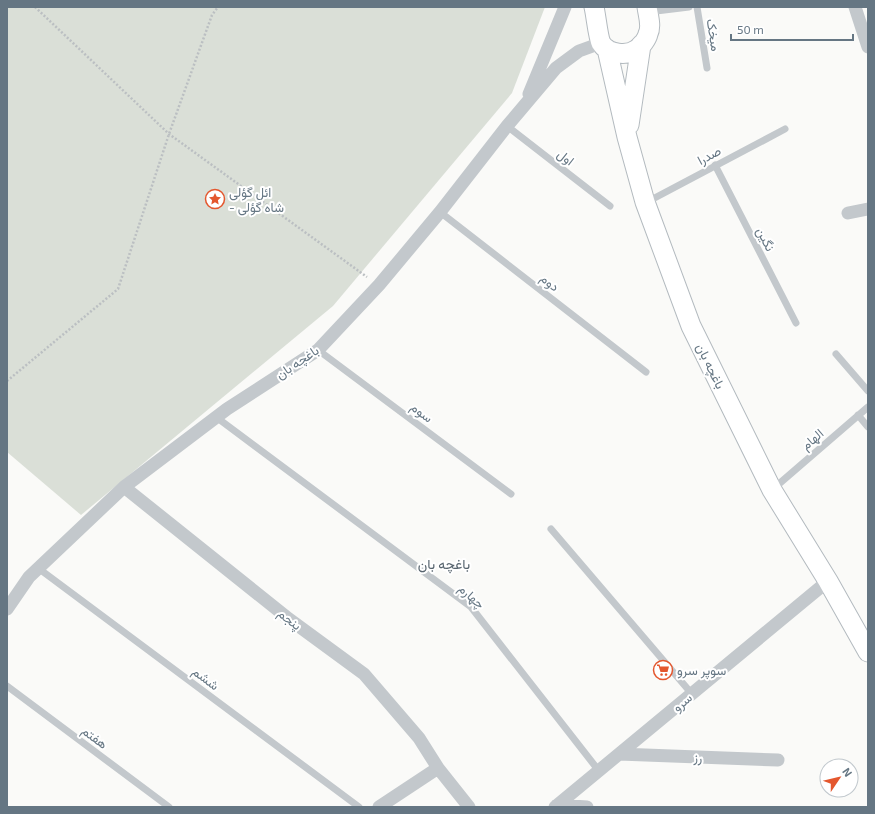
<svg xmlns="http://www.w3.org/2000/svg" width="875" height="814" viewBox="0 0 875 814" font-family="'Exo 2',Vazirmatn,sans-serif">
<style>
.green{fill:#dadfd7}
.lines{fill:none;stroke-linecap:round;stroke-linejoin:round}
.secondary-casing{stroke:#b3babf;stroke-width:21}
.path{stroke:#bbbfc2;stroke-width:2.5;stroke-dasharray:2 2;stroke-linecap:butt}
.lane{stroke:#c3c8cc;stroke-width:7}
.street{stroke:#c3c8cc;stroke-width:13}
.secondary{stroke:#fff;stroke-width:19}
.labels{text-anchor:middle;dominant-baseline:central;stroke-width:4;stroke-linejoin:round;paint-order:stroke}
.street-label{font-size:13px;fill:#657683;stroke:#fff}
.poi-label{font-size:13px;fill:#657683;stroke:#fff;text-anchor:start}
.neighbourhood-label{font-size:14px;fill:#57646e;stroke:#fff}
</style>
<rect width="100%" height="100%" fill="#fafaf8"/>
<!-- green -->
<path class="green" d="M7,7h538l-33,86 -179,213 -252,209 -74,-63z"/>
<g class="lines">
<defs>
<path id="secondary" d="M594,7c2,8 4,30 7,36 7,12 27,13 36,6 4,-2 10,-10 11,-15 4,-8 0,-19 -1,-27
M607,49l20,88 18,65 46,124 81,164 56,91 40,71
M629,125l12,-80"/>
</defs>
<!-- secondary casing -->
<use href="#secondary" class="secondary-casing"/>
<!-- path -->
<path class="path" d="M35,7l134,127 198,143
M7,381l111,-92 51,-155 43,-119 6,-8"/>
<!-- lane -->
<path class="lane" d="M697,7l10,61
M648,12l41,-5
M507,126l103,80
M715,165l81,158
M647,202l138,-73
M440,212l206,160
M318,350l193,144
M836,354l32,37
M858,415l10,12
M216,417l255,190 128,164
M773,489l95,-82
M551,529l141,165
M38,568l321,239
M7,686l162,121"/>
<!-- street -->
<path class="street" d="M855,7l13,40
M529,94l36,-87
M848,213l20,-4
M124,487l165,132 75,55 55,64 19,30
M7,609l22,-32 95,-90 103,-78 91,-59 61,-65 61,-73 67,-86 49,-58 23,-17 22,-8
M619,754l159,6
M557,805l30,2
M379,807l59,-39 31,39
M555,807l273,-226"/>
<!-- secondary -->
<use href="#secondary" class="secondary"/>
</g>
<!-- icons -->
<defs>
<symbol id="sight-ring" viewBox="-11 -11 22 22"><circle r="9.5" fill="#fff" stroke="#e4572e" stroke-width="1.5"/><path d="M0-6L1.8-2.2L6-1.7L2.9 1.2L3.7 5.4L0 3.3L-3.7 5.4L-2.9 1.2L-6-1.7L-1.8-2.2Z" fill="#e4572e"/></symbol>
<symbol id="supermarket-ring" viewBox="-11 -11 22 22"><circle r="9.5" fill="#fff" stroke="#e4572e" stroke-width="1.5"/><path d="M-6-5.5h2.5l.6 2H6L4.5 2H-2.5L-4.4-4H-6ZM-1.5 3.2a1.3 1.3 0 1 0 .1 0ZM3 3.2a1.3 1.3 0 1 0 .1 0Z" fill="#e4572e"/></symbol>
</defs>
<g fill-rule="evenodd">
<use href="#sight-ring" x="204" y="188" width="22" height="22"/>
<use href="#supermarket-ring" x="652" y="659" width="22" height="22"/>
</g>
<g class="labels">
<!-- street labels -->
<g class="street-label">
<text transform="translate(714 35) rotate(81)">میخک</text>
<text transform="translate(709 155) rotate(-28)">صدرا</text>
<text transform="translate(566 157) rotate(38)">اول</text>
<text transform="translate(766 239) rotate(63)">نگین</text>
<text transform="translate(550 282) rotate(38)">دوم</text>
<text transform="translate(297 362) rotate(-34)">باغچه بان</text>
<text transform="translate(711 366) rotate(64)">باغچه بان</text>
<text transform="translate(422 412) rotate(37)">سوم</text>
<text transform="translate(812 439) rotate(-41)">الهام</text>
<text transform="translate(472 596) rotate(42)">چهارم</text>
<text transform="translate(290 619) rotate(38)">پنجم</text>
<text transform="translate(206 678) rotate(37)">ششم</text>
<text transform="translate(682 702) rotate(-40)">سرو</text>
<text transform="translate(95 737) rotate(37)">هفتم</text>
<text transform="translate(698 757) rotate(2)">رز</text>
</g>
<!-- poi labels -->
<g class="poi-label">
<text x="229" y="192">ائل گؤلی<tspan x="229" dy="15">- شاه گؤلی</tspan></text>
<text x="677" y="670">سوپر سرو</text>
</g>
<!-- neighbourhood labels -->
<g class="neighbourhood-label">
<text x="444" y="563">باغچه بان</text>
</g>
</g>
<!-- border -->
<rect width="875" height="814" fill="none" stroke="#657683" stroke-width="16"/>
<!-- north arrow -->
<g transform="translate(839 778) rotate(55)"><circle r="19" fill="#ffffff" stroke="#c1c8cd"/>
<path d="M0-3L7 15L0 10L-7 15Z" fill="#e4572e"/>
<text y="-6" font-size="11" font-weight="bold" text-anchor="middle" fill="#657683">N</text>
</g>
<!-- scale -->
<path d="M731 34v6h122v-6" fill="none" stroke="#657683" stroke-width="2"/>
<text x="737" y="34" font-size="12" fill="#657683" stroke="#ffffff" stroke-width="3" paint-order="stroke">50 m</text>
</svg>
